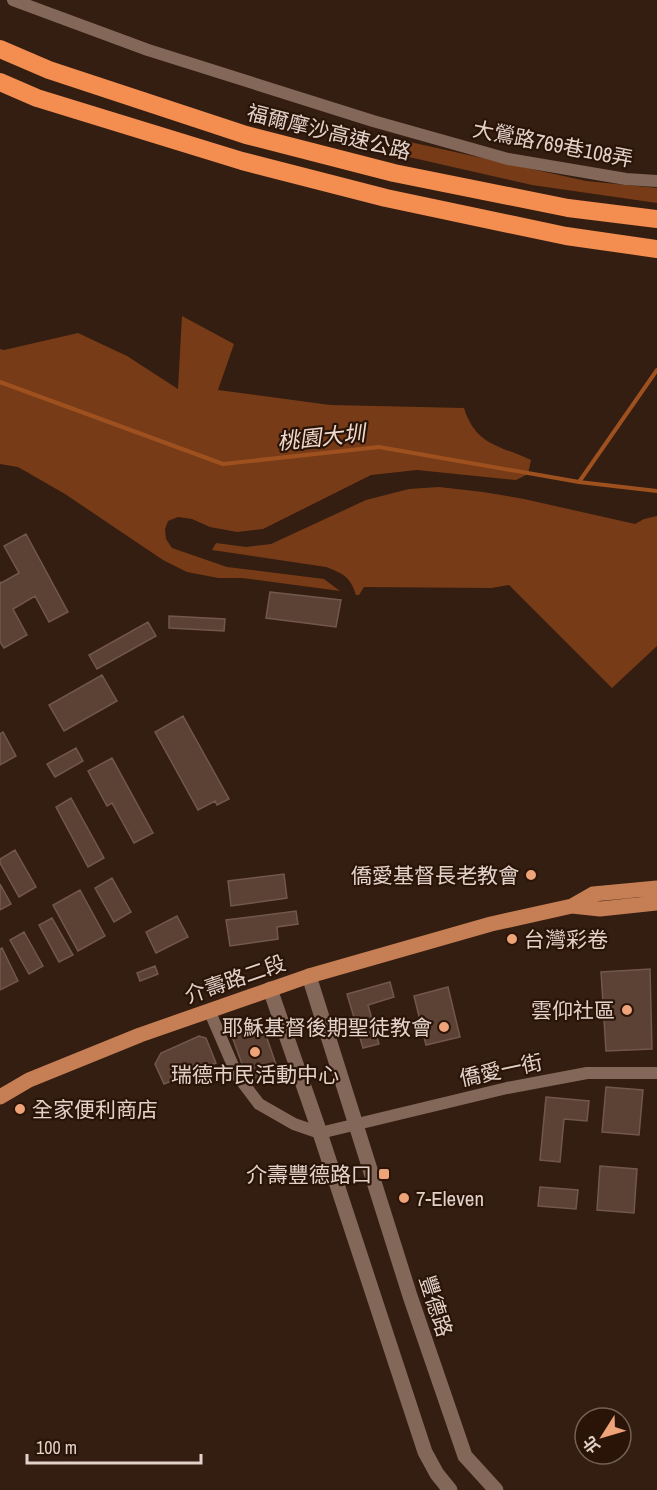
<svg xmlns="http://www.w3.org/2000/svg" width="657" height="1490" viewBox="0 0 657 1490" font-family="'Archivo Narrow','Noto Sans TC',sans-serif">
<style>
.forest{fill:#773c17}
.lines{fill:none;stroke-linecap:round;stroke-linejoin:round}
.stream{stroke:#9e511f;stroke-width:4}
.building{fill:#5c4235;stroke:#72584a;stroke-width:1.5}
.minor{stroke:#836859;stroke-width:12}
.secondary{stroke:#836859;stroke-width:15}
.primary{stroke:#c67e54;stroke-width:15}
.motorway{stroke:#f38d50;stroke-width:18}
.poi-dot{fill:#efa378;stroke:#2a1408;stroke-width:2}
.labels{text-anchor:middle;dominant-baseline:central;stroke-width:4.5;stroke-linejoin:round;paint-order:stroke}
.street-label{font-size:21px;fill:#e2d2ca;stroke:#2a1408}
.poi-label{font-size:21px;fill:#e2d2ca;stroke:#2a1408;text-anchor:end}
.water-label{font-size:22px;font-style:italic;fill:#f0d9cd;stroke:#2a1408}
</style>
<rect width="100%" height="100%" fill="#341d11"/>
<!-- forest -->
<path class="forest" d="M401,140l185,41 71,7v15l-125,-18 -132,-30z
M182,316l52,28 -16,46 112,15 134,3c12,38 35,37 67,52l-3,14 -12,6 -99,-10 -46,5 -108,54 -26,3 -27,-5 -18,-8 -14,-2 -10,4 -3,8 1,10 6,9 55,19 97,12 16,12 -98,-13h-24l-31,-6 -24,-12 -98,-66 -47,-27 -18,-3v-115l4,1 74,-17 49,23 51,33z
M439,487l44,5 41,7 111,25 9,-5 13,-3v130l-45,42 -103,-103 -18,3 -127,-1 -5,8h-3c-5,-18 -14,-22 -30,-28l-114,-17 4,-7 30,4 25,-3 95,-44 43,-11z"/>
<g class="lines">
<!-- stream -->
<path class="stream" d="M0,382l223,82 156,-17 200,35 78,9
M579,482l78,-112"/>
</g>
<!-- building -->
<path class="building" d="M26,534l42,78 -19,10 -14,-26 -22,13 14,26 -23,13 -4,-6v-60l1,1 18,-10 -15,-27z
M270,592l71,8 -5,27 -70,-9z
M169,616l56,3 -1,12 -55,-3z
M148,622l8,14 -59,33 -8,-14z
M102,675l15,26 -53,30 -15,-26z
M183,716l46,83 -12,6 -2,-4 -17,9 -43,-78z
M3,732l13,24 -16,9v-31z
M76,748l7,13 -28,16 -8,-13z
M112,758l41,75 -19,10 -22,-40 -5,3 -19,-35z
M71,798l33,60 -16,9 -32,-60z
M15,850l21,37 -17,10 -19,-34v-4z
M284,874l3,24 -56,8 -3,-25z
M112,878l19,34 -17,10 -19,-34z
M0,884l11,20 -11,6z
M80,890l25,46 -27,15 -25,-46z
M296,911l2,13 -21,3 1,12 -48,7 -4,-26z
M177,916l11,21 -32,16 -10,-21z
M52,918l21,37 -14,7 -20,-37z
M24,932l19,34 -14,8 -19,-34z
M2,948l16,33 -18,9v-41z
M155,966l3,8 -18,7 -3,-8z
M650,969l2,80 -46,2 -5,-79z
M390,982l4,15 -26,8 11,39 -16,4 -16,-54z
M448,987l12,50 -34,8 -12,-49z
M261,1021l18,52 -30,10 -19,-52z
M199,1036l7,2 10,25 -52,21 -9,-20 6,-11z
M606,1087l37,3 -4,45 -37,-3z
M546,1097l43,4 -2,20 -23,-2 -4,43 -20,-2z
M600,1166l37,3 -3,44 -37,-3z
M540,1187l38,3 -2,19 -38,-3z"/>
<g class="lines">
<!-- minor -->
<path class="minor" d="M13,0l135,50 225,71 135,38 118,20 31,2
M209,1010l28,65 22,29 35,20 26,9 187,-45 80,-15h70"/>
<!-- secondary -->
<path class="secondary" d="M309,976l101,320 55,160 31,34
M270,989l50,144 105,319 12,22 13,16"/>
<!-- primary -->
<path class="primary" d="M572,906l21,-12 64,-6
M0,1097l29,-17 111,-45 169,-59 182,-52 81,-18 28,3 57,-6"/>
<!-- motorway -->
<path class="motorway" d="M0,49l49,21 197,65 148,38 174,35 89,11
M0,82l37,16 205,63 144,37 180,38 91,13"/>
</g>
<!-- markers -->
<g class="poi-dot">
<circle cx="531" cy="875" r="6"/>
<circle cx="512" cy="939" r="6"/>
<circle cx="627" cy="1010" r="6"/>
<circle cx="444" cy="1027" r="6"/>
<circle cx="255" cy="1052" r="6"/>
<circle cx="20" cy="1109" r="6"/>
<rect x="378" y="1168" width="12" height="12" rx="3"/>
<circle cx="404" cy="1198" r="6"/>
</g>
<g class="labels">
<!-- street labels -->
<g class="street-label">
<text transform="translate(329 132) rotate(14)">福爾摩沙高速公路</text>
<text transform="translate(553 144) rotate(11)">大鶯路769巷108弄</text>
<text transform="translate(235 979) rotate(-19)">介壽路二段</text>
<text transform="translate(501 1070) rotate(-12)">僑愛一街</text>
<text transform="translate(436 1306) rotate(72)">豐德路</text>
</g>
<!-- poi labels -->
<g class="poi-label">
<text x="519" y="875">僑愛基督長老教會</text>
<text x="524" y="939" text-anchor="start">台灣彩卷</text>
<text x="615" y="1010">雲仰社區</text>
<text x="432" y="1027">耶穌基督後期聖徒教會</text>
<text x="255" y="1074" text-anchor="middle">瑞德市民活動中心</text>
<text x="32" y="1109" text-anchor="start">全家便利商店</text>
<text x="372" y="1174">介壽豐德路口</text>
<text x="416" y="1198" text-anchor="start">7-Eleven</text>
</g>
<!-- water labels -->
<g class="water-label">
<text transform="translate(321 437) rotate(-6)">桃園大圳</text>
</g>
</g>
<!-- north arrow -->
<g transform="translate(603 1436) rotate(233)"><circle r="28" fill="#2a1408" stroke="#746056" stroke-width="1.5"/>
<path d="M0-4.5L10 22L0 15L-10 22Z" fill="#efa378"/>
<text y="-9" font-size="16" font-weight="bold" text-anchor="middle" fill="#e2d2ca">北</text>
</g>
<!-- scale -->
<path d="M27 1454v9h174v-9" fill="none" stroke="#e2d2ca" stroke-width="3"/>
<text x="36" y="1454" font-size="18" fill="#e2d2ca" stroke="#2a1408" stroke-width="4.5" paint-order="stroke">100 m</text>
</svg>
